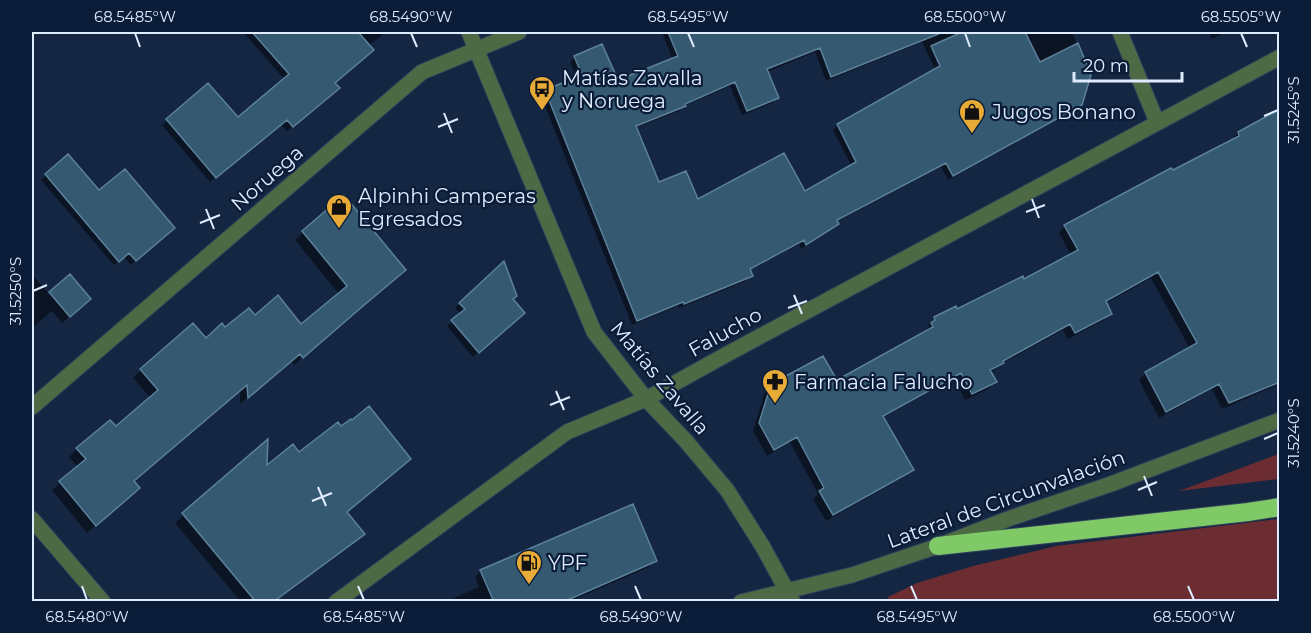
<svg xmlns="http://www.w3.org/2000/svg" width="1311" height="633" viewBox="0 0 1311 633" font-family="Montserrat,sans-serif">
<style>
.green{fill:#6b2d31}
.shadow{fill:#0007;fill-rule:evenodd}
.building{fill:#355971;stroke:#5c819b;stroke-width:1.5}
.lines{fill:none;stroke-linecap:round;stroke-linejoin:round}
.minor-casing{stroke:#30425c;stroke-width:17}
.tertiary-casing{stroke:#30425c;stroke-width:17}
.motorway-casing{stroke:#30425c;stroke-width:20}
.minor{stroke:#4d6a44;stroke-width:15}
.tertiary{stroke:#4d6a44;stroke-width:15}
.motorway{stroke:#7fc967;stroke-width:18}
.ticks{fill:none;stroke:#dfebfe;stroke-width:2}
.labels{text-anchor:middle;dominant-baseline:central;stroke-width:4.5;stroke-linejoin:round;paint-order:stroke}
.poi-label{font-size:20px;fill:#dfebfe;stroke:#0a1c37;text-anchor:start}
.street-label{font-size:20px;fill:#dfebfe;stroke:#0a1c37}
.neatline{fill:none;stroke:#dfebfe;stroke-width:2}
.ticks-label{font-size:15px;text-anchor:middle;fill:#dfebfe}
</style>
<rect width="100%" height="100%" fill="#142642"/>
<!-- green -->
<path class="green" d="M1279,454v25l-100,12z
M1279,519v82l-389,1 -2,-5 29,-14 56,-17 83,-20z"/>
<!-- shadow -->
<path class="shadow" d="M243,32h143l-18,14 -34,38 -1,9 -46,38 -6,-7 -71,58 -48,-57 46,-40 30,34 47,-39z
M662,32h410l18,44 -9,28 -5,5 -128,71 -7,-13 -105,55 1,2 -4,4 -32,21 -2,-5 -50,26 2,6 -5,5 -67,27 -1,-2 -46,19 -91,-229 5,-5 31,-13 -7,-16 5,-5 42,25 56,-22zM922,42l14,29 -98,54 -5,5 19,37 -48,26 -107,8 -39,-17 -23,-56 44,-17 5,-5 46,-20 12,29 30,-12 5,-5 -10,-26 48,-20 11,29z
M1209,32h17l-14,7z
M1274,114l6,260v8l-5,4 -53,23 -10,-20 -53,29 -20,-38 7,-7 44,-24 -39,-71 -46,26 5,9 -6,7 -36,19 -5,-9 -62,34 -6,6 -5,3 5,9 -7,7 -23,11 -11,-22 -72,40 30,52 -7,6 -79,45 -13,-22 5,-5 -28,-52 -23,14 -14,-25 12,-39 7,-7 65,-3 89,-49 -1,-2 4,-4 -1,-2 7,-6 22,-8 66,-30 48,-26 -12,-22 6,-7 107,-54 60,-32 6,-7z
M68,156l31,36 69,41 -37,32 -7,-8 -10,8 -73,-85z
M344,197l9,116 -59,52 -3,-4 -51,43v-13l-107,91 -3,13 -43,38 -35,-43 26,-23 -9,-10 8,-8 38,-20 36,-31 -18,-20 8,-8 64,-29 20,-12 30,-12 46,9 38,-32 -44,-54z
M503,264l9,35 6,19 -45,39 -26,-31 14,-12 -6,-6z
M32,274l17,20 21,-18 12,30 -20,17 -10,-12 -20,17z
M341,428l5,85 17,21 -8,8 -81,60h-33l-66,-79 92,-81 -1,26 33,-14z
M656,560l-7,7 -81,35h-123l34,-15 -4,-10 6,-6z"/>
<!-- building -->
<path class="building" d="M252,32h106l16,18 -39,33 5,5 -47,39 -6,-7 -71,58 -50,-59 42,-36 30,34 51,-43z
M668,32h273v1l-110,44 -11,-29 -53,21 12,29 -32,13 -12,-29 -50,22 1,2 -50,20 23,56 27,-11 12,28 86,-46 21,38 51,-29 -19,-38 103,-58 -9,-20 31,-14h63l15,30 38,-19 13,32 -9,30 -129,71 -7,-13 -109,57 2,4 -33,21 -2,-5 -54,29 3,7 -69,28 -1,-2 -46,19 -92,-231 37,-15 -8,-19 28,-12 16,36 60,-24z
M1280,109v273l-51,21 -10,-19 -53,28 -21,-40 52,-29 -39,-71 -52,29 6,13 -37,19 -5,-9 -67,37 1,2 -14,7 7,12 -25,12 -11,-21 -78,43 31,54 -81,45 -14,-24 5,-3 -27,-51 -23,13 -15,-27 12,-39 52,-28 14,24 96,-53 -2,-4 4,-3 -1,-3 22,-11 1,3 66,-33 1,3 54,-29 -14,-25 107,-57 2,2 66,-34 -1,-4z
M68,154l31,36 26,-21 50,59 -39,33 -7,-8 -10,9 -74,-88z
M344,195l62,75 -43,36 -60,52 -3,-4 -52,44 -1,-13 -113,96 6,7 -44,38 -37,-45 27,-22 -10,-11 34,-28 6,6 42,-36 -18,-21 53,-46 13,15 16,-15 3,4 24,-19 6,7 23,-20 23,29 46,-38 -45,-55z
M504,261l13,35 -4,3 12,14 -46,40 -28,-33 14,-11 -6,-6z
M70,274l21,25 -21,18 -21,-25z
M369,406l42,53 -64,53 18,22 -92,68h-17l-74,-89 86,-74 -1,26 26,-21 6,8 39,-30 3,4 10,-7 1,1z
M633,504l24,57 -94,41h-69l-14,-32z"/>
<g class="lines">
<defs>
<path id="minor" d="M469,32l125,300 52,67 39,41 42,50 36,57 30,55
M1120,32l37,90
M32,407l390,-335 97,-40
M32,519l71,83
M336,602l231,-170 79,-33 85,-47 549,-295"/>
<path id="tertiary" d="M741,602l111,-27 86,-29 70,-27 103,-35 169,-64"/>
<path id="motorway" d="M938,546l310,-34 32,-5"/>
</defs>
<!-- minor casing -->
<use href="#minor" class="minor-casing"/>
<!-- tertiary casing -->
<use href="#tertiary" class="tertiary-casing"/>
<!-- motorway casing -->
<use href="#motorway" class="motorway-casing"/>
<!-- minor -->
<use href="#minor" class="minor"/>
<!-- tertiary -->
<use href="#tertiary" class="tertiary"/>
<!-- motorway -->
<use href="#motorway" class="motorway"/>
</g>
<!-- ticks -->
<path class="ticks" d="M135,33l5,14M411,33l6,14M688,33l6,14M965,33l5,14M1241,33l6,14M444,113l8,20M1264,116l14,-6M438,127l20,-8M1032,199l7,19M206,209l8,20M1026,212l19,-7M200,223l20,-8M33,291l14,-6M794,295l8,19M788,308l19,-7M556,391l8,19M550,405l20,-8M1264,439l14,-6M1144,476l8,20M318,487l8,19M1138,490l19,-8M312,501l20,-8M82,586l5,14M358,586l6,14M635,586l6,14M911,586l6,14M1188,586l6,14"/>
<!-- icons -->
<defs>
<symbol id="bus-pin" viewBox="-11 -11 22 30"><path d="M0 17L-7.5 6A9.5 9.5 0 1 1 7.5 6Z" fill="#e9ab38" stroke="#0a1c37"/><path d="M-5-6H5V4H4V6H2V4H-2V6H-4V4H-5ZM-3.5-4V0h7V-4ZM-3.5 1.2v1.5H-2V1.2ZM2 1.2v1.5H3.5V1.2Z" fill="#111"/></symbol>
<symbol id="shop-pin" viewBox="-11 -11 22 30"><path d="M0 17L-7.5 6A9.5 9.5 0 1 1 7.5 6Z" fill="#e9ab38" stroke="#0a1c37"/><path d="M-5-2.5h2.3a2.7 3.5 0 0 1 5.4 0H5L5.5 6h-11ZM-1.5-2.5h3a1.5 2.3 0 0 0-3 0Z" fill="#111"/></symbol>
<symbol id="pharmacy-pin" viewBox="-11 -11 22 30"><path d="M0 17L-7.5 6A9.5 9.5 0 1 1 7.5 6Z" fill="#e9ab38" stroke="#0a1c37"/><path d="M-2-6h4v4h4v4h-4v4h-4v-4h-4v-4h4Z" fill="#111"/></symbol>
<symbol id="fuel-pin" viewBox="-11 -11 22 30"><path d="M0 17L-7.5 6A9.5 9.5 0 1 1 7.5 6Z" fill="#e9ab38" stroke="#0a1c37"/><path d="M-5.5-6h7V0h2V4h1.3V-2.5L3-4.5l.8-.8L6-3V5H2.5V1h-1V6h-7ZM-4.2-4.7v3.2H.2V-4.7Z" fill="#111"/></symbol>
</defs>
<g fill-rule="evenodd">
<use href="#bus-pin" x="527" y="74" width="30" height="40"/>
<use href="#shop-pin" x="957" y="97" width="30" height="40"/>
<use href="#shop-pin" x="324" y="192" width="30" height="40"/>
<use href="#pharmacy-pin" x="760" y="367" width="30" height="40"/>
<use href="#fuel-pin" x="514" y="548" width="30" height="40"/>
</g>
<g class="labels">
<!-- poi labels -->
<g class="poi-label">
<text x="562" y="78">Matías Zavalla<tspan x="562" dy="23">y Noruega</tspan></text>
<text x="992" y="112">Jugos Bonano</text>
<text x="358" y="196">Alpinhi Camperas<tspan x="358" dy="23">Egresados</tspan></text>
<text x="794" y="382">Farmacia Falucho</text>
<text x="548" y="563">YPF</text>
</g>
<!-- street labels -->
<g class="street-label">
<text transform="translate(267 178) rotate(-41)">Noruega</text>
<text transform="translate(725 332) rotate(-29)">Falucho</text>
<text transform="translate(660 378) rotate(50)">Matías Zavalla</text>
<text transform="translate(1006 499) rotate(-20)">Lateral de Circunvalación</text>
</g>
</g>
<!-- border -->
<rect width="1311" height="633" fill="none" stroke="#0a1c37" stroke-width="66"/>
<!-- scale -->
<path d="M1074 72v9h108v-9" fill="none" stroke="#dfebfe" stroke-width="3"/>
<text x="1083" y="72" font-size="18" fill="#dfebfe" stroke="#0a1c37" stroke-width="4.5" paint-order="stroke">20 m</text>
<rect x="33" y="33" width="1245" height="567" class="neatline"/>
<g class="ticks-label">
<text x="135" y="22">68.5485°W</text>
<text x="411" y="22">68.5490°W</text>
<text x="688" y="22">68.5495°W</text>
<text x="965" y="22">68.5500°W</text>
<text x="1241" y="22">68.5505°W</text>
<text transform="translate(1294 110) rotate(-90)" y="5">31.5245°S</text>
<text transform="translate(16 291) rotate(-90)" y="5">31.5250°S</text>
<text transform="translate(1294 433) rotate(-90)" y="5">31.5240°S</text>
<text x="87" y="622">68.5480°W</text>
<text x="364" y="622">68.5485°W</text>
<text x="641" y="622">68.5490°W</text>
<text x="917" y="622">68.5495°W</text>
<text x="1194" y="622">68.5500°W</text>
</g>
</svg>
